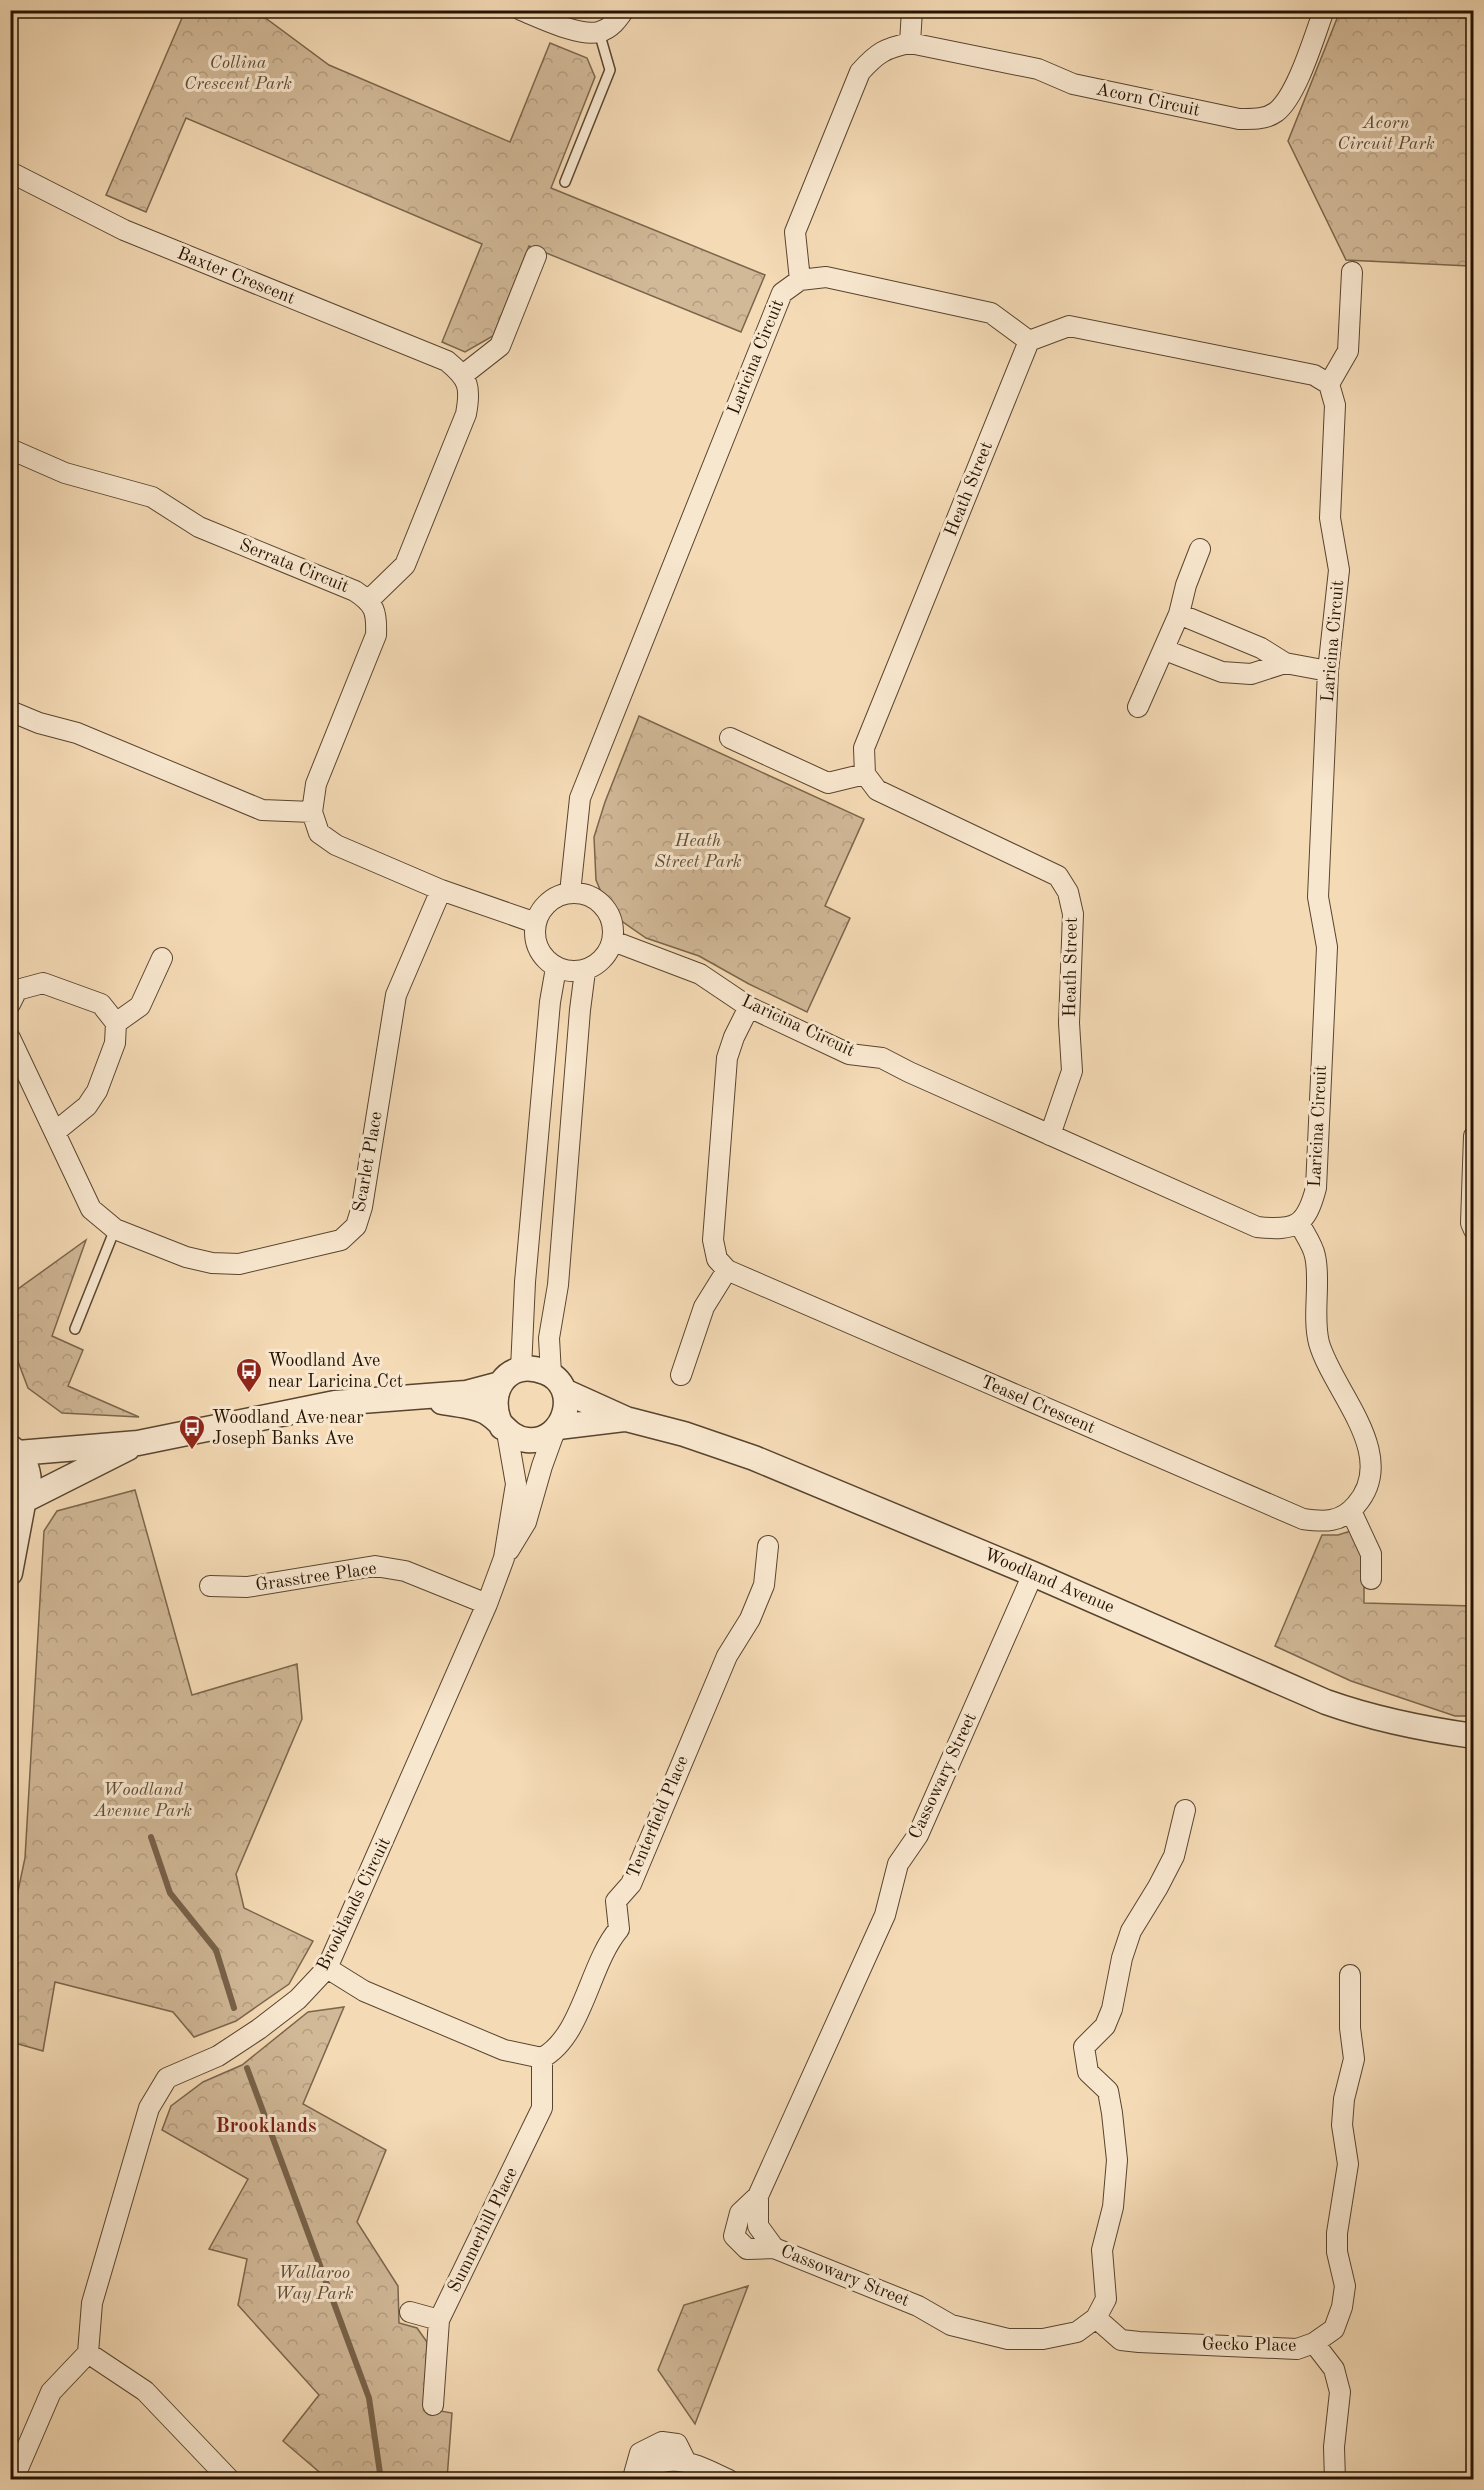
<svg xmlns="http://www.w3.org/2000/svg" width="1484" height="2490" viewBox="0 0 1484 2490" font-family="'Old Standard TT',serif">
<style>
.park{fill:url(#park-crowns);stroke:#7b664c;stroke-width:1.5}
.lines{fill:none;stroke-linecap:round;stroke-linejoin:round}
.stream{stroke:#776249;stroke-width:6}
.service-casing{stroke:#59452f;stroke-width:12}
.minor-casing{stroke:#59452f;stroke-width:22}
.tertiary-casing{stroke:#59452f;stroke-width:27}
.service{stroke:#f8e7cf;stroke-width:9}
.minor{stroke:#f8e7cf;stroke-width:20}
.tertiary{stroke:#f8e7cf;stroke-width:24}
.labels{text-anchor:middle;dominant-baseline:central;stroke-width:6;stroke-linejoin:round;paint-order:stroke}
.park-label{font-size:18px;font-style:italic;fill:#614d36;stroke:#f8e7cf}
.street-label{font-size:18px;fill:#251302;stroke:#f8e7cf}
.poi-label{font-size:18px;fill:#251302;stroke:#f8e7cf;text-anchor:start}
.neighbourhood-label{font-size:20px;font-weight:bold;fill:#7a1f14;stroke:#f8e7cf}
</style>
<defs>
<pattern id="park-crowns" width="20" height="18" patternUnits="userSpaceOnUse" patternTransform="scale(1.5)"><rect width="20" height="18" fill="#d1b897"/><path d="M2 6a3 3 0 1 1 6 0M12 15a3 3 0 1 1 6 0" fill="none" stroke="#b39d80"/></pattern>
</defs>
<rect width="100%" height="100%" fill="#f4dab5"/>
<filter id="stains"><feTurbulence type="fractalNoise" baseFrequency=".00333" numOctaves="4"/><feColorMatrix values="0 0 0 0 .2 0 0 0 0 .09 0 0 0 0 .02 0 0 0 .5 -.17"/></filter>
<radialGradient id="worn" r=".72"><stop offset=".6" stop-color="#630" stop-opacity="0"/><stop offset="1" stop-color="#630" stop-opacity=".3"/></radialGradient>
<!-- park -->
<path class="park" d="M185,11h16l14,5 8,-5h33l73,54 181,77 40,-99 37,15 8,19 -44,111 214,87 -24,57 -212,-86 -36,90 -28,16 -23,-10 40,-98 -296,-126 -40,94 -40,-17z
M1340,11h133v120l-4,135 -123,-6 -58,-119z
M639,716l225,103 -39,87 25,12 -43,94 -58,-28 -50,-28 -53,-18 -36,-25 -14,-33 -2,-43 11,-35z
M86,1240l-34,96 31,14 -15,36 71,31 -77,-4 -34,-25 -17,-45v-49z
M135,1490l57,205 105,-31 5,55 -66,155 8,34 69,33 -24,43 -53,37 -42,16 -21,-25 -118,-30 -12,69 -32,-9v-118l14,-66 19,-327 13,-20z
M1357,1529l7,26v48l109,3v110h-18l-104,-35 -76,-35 47,-111h16z
M344,2007l-41,97 83,46 -29,72 41,64 1,37 18,5 10,14 -3,66 28,5 -5,66h-123l1,-2 -42,-36 36,-46 -81,-90 9,-46 -38,-10 39,-70 -86,-49 9,-24 32,-24 39,-17 66,-53z
M748,2286l-53,138 -37,-54 26,-65z"/>
<g class="lines">
<!-- stream -->
<path class="stream" d="M151,1837l19,56 46,57 18,58
M247,2068l122,330 12,82"/>
<defs>
<path id="service" d="M565,182l45,-112 -11,-38
M75,1329l40,-100"/>
<path id="minor" d="M521,10c20,8 58,27 78,22 12,-3 19,-13 25,-22
M910,43l2,-33
M10,172l114,58 323,131c22,18 24,26 19,53l-61,151 -36,35
M800,280l-5,-48 65,-160c17,-19 25,-24 50,-29l128,26 35,15 166,35c13,0 26,1 37,-7 21,-16 38,-75 48,-102
M1029,341l-165,407 1,26 12,16 181,86 10,16 5,22 -4,109 3,48 -22,64
M463,375l37,-29 36,-90
M1329,384l19,-33 4,-79
M10,449l55,24 87,24 47,30 156,64c20,13 22,21 21,44l-60,149 -4,28 7,21 17,12 105,45 95,33
M1179,614l7,-29 14,-36
M1285,663l43,8
M1138,707l41,-93 82,34 24,15 -34,11 -29,-2 -57,-22
M10,711l29,12 38,10 185,77 50,2
M730,738l98,45 37,-9
M535 932a39 39 0 1 1 78 0a39 39 0 1 1-78 0Z
M570,893l10,-95 202,-505 18,-13 26,-3 165,36 38,28 40,-15 245,49 15,9 6,21 -5,113 9,52 -11,101 -10,226 9,50 -11,241c-10,38 -20,43 -59,39l-348,-155 -27,-14 -33,-4 -100,-47 -49,-33 -87,-33
M10,1004l7,-14 26,-7 58,21 15,19 -1,20 -18,48 -10,15 -32,26
M749,1007l-15,30 -7,21 -14,182 4,19 10,11 576,249c21,3 38,4 53,-14 44,-50 -23,-113 -37,-162 -7,-27 2,-62 -4,-87 -2,-11 -11,-23 -16,-33
M116,1023l24,-17 22,-48
M10,1038l81,171 24,20 71,28 26,6 27,1 102,-24 15,-14 6,-19 34,-212 45,-105
M1474,1136l-3,87 3,7
M521,1369l4,-87 25,-280 6,-34
M551,1374l-2,-36 9,-53 22,-275 5,-39
M681,1375l23,-68 23,-37
M1351,1511l20,43v25
M509,1550l17,-28 16,-56 13,-36
M1033,1574l-115,261 -20,29 -13,51 -127,281v30l16,22 144,58 33,19 57,14h35l34,-7 19,-14 10,-19 -4,-49 11,-43 4,-47 -5,-47 -4,-22 -20,-19 -4,-25 21,-21 7,-17 10,-51 9,-27 27,-44 16,-31 11,-46
M210,1586l37,1 128,-21 30,5 82,33
M327,1968l37,23 140,59 38,8c41,-22 47,-94 77,-129l-3,-28 15,-17 96,-228 23,-37 14,-34 4,-39
M758,2196l-18,17 -6,23 13,13 27,-1
M410,2312l29,8
M1096,2318l25,22 18,2 158,7 17,-6 20,-14 8,-22 3,-21 -8,-34v-19l11,-69 -6,-39 2,-26 10,-40 -4,-31v-53
M1314,2343l20,26 6,23 -6,55 1,33
M88,2353l57,38 85,89
M433,2405l6,-85 103,-212v-50
M633,2478l7,-25 22,-11 15,2 8,16
M13,2480l38,-88 37,-39 4,-50 57,-195 18,-30 51,-22 41,-27 39,-30 29,-31 160,-364 17,-46 12,-74 -9,-52
M632,2480c35,-33 60,-17 97,0"/>
<path id="tertiary" d="M564,1391l62,28 58,15 70,24 279,116 293,128c48,17 97,27 148,34
M442,1402c13,2 32,4 44,10 16,9 22,26 41,28 39,4 55,-54 18,-68 -39,-15 -61,22 -43,55
M558,1427l66,-8
M10,1447c25,17 25,52 0,69
M18,1453l120,-10 197,-40 131,-10 34,-9
M25,1500l103,-52
M10,1573l13,-69"/>
</defs>
<!-- service casing -->
<use href="#service" class="service-casing"/>
<!-- minor casing -->
<use href="#minor" class="minor-casing"/>
<!-- tertiary casing -->
<use href="#tertiary" class="tertiary-casing"/>
<!-- service -->
<use href="#service" class="service"/>
<!-- minor -->
<use href="#minor" class="minor"/>
<!-- tertiary -->
<use href="#tertiary" class="tertiary"/>
</g>
<!-- icons -->
<defs>
<symbol id="bus-pin" viewBox="-11 -11 22 30"><path d="M0 17L-7.5 6A9.5 9.5 0 1 1 7.5 6Z" fill="#8f2418" stroke="#f8e7cf"/><path d="M-5-6H5V4H4V6H2V4H-2V6H-4V4H-5ZM-3.5-4V0h7V-4ZM-3.5 1.2v1.5H-2V1.2ZM2 1.2v1.5H3.5V1.2Z" fill="#fff"/></symbol>
</defs>
<g fill-rule="evenodd">
<use href="#bus-pin" x="234" y="1356" width="30" height="40"/>
<use href="#bus-pin" x="177" y="1413" width="30" height="40"/>
</g>
<g class="labels">
<!-- park labels -->
<g class="park-label">
<text x="238" y="63">Collina<tspan x="238" dy="21">Crescent Park</tspan></text>
<text x="1386" y="123">Acorn<tspan x="1386" dy="21">Circuit Park</tspan></text>
<text x="698" y="841">Heath<tspan x="698" dy="21">Street Park</tspan></text>
<text x="143" y="1790">Woodland<tspan x="143" dy="21">Avenue Park</tspan></text>
<text x="314" y="2273">Wallaroo<tspan x="314" dy="21">Way Park</tspan></text>
</g>
<!-- street labels -->
<g class="street-label">
<text transform="translate(1148 100) rotate(12)">Acorn Circuit</text>
<text transform="translate(236 276) rotate(22)">Baxter Crescent</text>
<text transform="translate(756 357) rotate(-68)">Laricina Circuit</text>
<text transform="translate(969 489) rotate(-68)">Heath Street</text>
<text transform="translate(294 566) rotate(22)">Serrata Circuit</text>
<text transform="translate(1333 641) rotate(-85)">Laricina Circuit</text>
<text transform="translate(1071 967) rotate(-89)">Heath Street</text>
<text transform="translate(798 1026) rotate(25)">Laricina Circuit</text>
<text transform="translate(1318 1126) rotate(-87)">Laricina Circuit</text>
<text transform="translate(368 1162) rotate(-80)">Scarlet Place</text>
<text transform="translate(1038 1405) rotate(23)">Teasel Crescent</text>
<text transform="translate(316 1577) rotate(-8)">Grasstree Place</text>
<text transform="translate(1049 1581) rotate(23)">Woodland Avenue</text>
<text transform="translate(943 1776) rotate(-65)">Cassowary Street</text>
<text transform="translate(658 1817) rotate(-67)">Tenterfield Place</text>
<text transform="translate(354 1904) rotate(-64)">Brooklands Circuit</text>
<text transform="translate(483 2230) rotate(-64)">Summerhill Place</text>
<text transform="translate(845 2276) rotate(22)">Cassowary Street</text>
<text transform="translate(1249 2345) rotate(1)">Gecko Place</text>
</g>
<!-- poi labels -->
<g class="poi-label">
<text x="268" y="1361">Woodland Ave<tspan x="268" dy="21">near Laricina Cct</tspan></text>
<text x="212" y="1418">Woodland Ave near<tspan x="212" dy="21">Joseph Banks Ave</tspan></text>
</g>
<!-- neighbourhood labels -->
<g class="neighbourhood-label">
<text x="266" y="2127">Brooklands</text>
</g>
</g>
<!-- margin -->
<rect width="1484" height="2490" fill="none" stroke="#f4dab5" stroke-width="36"/>
<rect x="12" y="12" width="1460" height="2466" fill="none" stroke="#251302" stroke-width="3"/>
<rect x="18" y="18" width="1448" height="2454" fill="none" stroke="#251302" stroke-width="1.5"/>
<rect width="100%" height="100%" filter="url(#stains)"/>
<rect width="100%" height="100%" fill="url(#worn)"/>
</svg>
